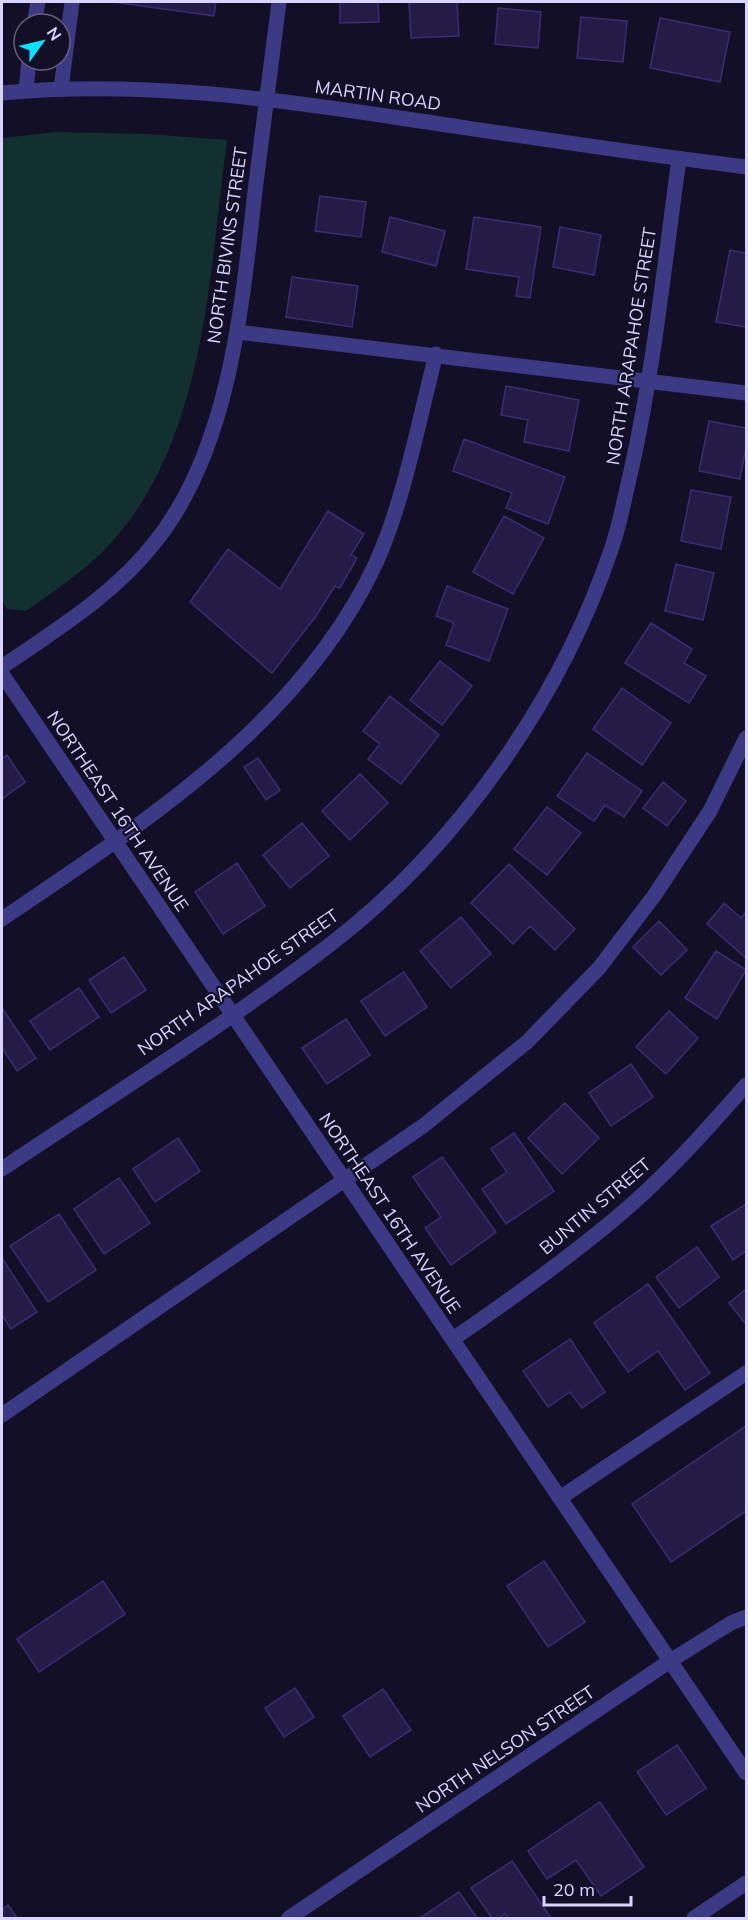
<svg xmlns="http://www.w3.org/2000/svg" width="748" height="1920" viewBox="0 0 748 1920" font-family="Mulish,sans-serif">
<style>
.green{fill:#12302f}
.building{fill:#241b47;stroke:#3b2d73;stroke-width:1.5}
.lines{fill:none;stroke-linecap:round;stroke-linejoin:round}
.service{stroke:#3d3a85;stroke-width:15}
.minor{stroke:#3d3a85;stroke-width:15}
.tertiary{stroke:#3d3a85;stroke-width:15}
.labels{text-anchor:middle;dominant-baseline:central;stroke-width:4.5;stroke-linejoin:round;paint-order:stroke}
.street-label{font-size:18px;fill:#d9d4ff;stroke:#130f26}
</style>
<rect width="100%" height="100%" fill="#130f26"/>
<!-- green -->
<path class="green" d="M56,132l91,2 80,6c-18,134 -21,302 -119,406 -23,25 -54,45 -82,65l-19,-2 -5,-9v-462z"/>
<!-- building -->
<path class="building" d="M113,2h103l-2,14z
M340,2h38l1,20 -39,1z
M409,2h48l2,34 -48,2z
M498,8l43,4 -3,36 -43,-4z
M581,17l46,4 -4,41 -46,-4z
M660,18l70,14 -10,50 -70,-14z
M320,196l46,6 -5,35 -46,-6z
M390,217l55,14 -9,35 -54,-14z
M474,217l67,10 -11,71 -14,-2 3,-19 -53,-8z
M560,227l41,8 -7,40 -41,-8z
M730,250l16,3v74l-30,-5z
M292,277l66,9 -6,41 -66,-10z
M506,386l73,14 -10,51 -45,-9 4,-22 -27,-5z
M709,421l37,7v19l-6,32 -41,-8z
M464,439l101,38 -17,47 -42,-16 6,-15 -59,-22z
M691,490l40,7 -10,52 -40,-8z
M328,511l36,23 -13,21 6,3 -17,30 -5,-2 -19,30 -44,57 -82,-71 38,-53 52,40z
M504,516l40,22 -31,56 -40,-22z
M676,564l38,9 -11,47 -38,-9z
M447,586l61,23 -19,52 -43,-16 8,-22 -18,-7z
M651,623l41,26 -8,14 22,13 -17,27 -64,-40z
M440,661l32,25 -30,39 -32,-25z
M622,688l49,35 -29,42 -49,-36z
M390,696l49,39 -38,49 -33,-25 12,-15 -17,-13z
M587,753l55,38 -18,26 -19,-12 -11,16 -37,-25z
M7,755l18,27 -23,17v-40z
M258,758l22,32 -14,10 -22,-33z
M360,774l28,29 -38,37 -28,-29z
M663,782l23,19 -19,25 -24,-18z
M547,807l34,26 -34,42 -33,-26z
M302,823l27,33 -39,32 -27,-33z
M237,863l28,43 -42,28 -28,-42z
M509,864l66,65 -20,21 -25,-24 -17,18 -42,-41z
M724,903l17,15 5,-6v46l-39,-34z
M461,917l30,37 -40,34 -31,-37z
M659,921l28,29 -26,25 -28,-28z
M716,951l30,19 -29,49 -32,-21z
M124,957l22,33 -35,23 -22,-33z
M404,972l23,35 -42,29 -24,-35z
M79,988l20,29 -49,33 -20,-29z
M2,1008l34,50 -19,13 -15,-23z
M669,1011l29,27 -32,36 -30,-27z
M346,1019l24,36 -43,29 -25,-36z
M631,1064l22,33 -42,29 -22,-33z
M565,1103l34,35 -37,36 -34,-36z
M514,1133l40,58 -48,33 -24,-35 25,-17 -16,-23z
M178,1138l22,33 -45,31 -22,-33z
M442,1157l54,75 -45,33 -26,-37 16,-11 -28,-40z
M119,1178l31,45 -46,31 -30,-45z
M746,1204v47l-13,9 -22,-34z
M59,1214l37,56 -48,32 -38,-56z
M697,1247l22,30 -40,31 -23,-31z
M2,1258l35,54 -26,17 -9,-14z
M648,1284l62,89 -25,17 -27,-39 -30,21 -34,-49z
M746,1289v34h-1l-16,-20z
M570,1339l35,53 -23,16 -12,-16 -22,15 -25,-36z
M746,1426v85l-75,51 -39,-58z
M544,1561l41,61 -37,25 -41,-61z
M103,1581l22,33 -86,58 -22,-33z
M295,1688l19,29 -30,20 -19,-29z
M383,1689l28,41 -41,27 -27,-41z
M677,1745l29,43 -40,27 -29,-43z
M600,1802l44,65 -43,29 -25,-36 -29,19 -19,-28z
M512,1861l39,57h-43l-3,-4 -6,4h-7l-21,-30z
M459,1892l18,26h-57z
M8,1905l9,13h-15v-8z"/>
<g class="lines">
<!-- service -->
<path class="service" d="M34,24l4,-22
M61,89l11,-87
M26,90l3,-30
M237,332l509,61
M2,919c141,-96 299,-195 374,-356 28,-62 43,-143 60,-209
M2,1415l421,-289 104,-84 72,-74 55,-72 56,-85 36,-73
M560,1498l186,-125
M694,1918l52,-35"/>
<!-- minor -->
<path class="minor" d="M2,667c54,-37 113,-73 154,-126 74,-94 86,-235 99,-350 8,-63 16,-126 24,-189
M2,1169c110,-74 225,-145 330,-226 126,-97 230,-246 280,-396 7,-20 11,-42 16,-63 25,-106 36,-217 51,-325
M453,1339c54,-37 107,-75 158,-117 50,-41 93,-89 135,-137
M289,1918l381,-257 61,-38 15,-6"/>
<!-- tertiary -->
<path class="tertiary" d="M2,93c132,-13 267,5 398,25 115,17 231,35 346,49
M2,674l744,1099"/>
</g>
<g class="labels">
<!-- street labels -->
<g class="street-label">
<text transform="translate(378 95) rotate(8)">MARTIN ROAD</text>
<text transform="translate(227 245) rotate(-82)">NORTH BIVINS STREET</text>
<text transform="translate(631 346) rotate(-81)">NORTH ARAPAHOE STREET</text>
<text transform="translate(118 811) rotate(56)">NORTHEAST 16TH AVENUE</text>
<text transform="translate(238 982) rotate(-35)">NORTH ARAPAHOE STREET</text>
<text transform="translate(595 1206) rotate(-40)">BUNTIN STREET</text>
<text transform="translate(390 1213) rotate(56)">NORTHEAST 16TH AVENUE</text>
<text transform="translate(505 1749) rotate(-34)">NORTH NELSON STREET</text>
</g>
</g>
<!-- border -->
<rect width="748" height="1920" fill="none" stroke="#d9d4ff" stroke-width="6"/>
<!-- north arrow -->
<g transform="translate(42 42) rotate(56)"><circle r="28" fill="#130f26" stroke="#625e7d" stroke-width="1.5"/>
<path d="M0-4.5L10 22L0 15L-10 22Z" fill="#00e5ff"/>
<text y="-9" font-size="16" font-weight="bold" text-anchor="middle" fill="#d9d4ff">N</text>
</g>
<!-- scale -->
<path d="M544 1896v9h87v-9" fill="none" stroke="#d9d4ff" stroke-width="3"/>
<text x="553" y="1896" font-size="18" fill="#d9d4ff" stroke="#130f26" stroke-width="4.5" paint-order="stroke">20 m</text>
</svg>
